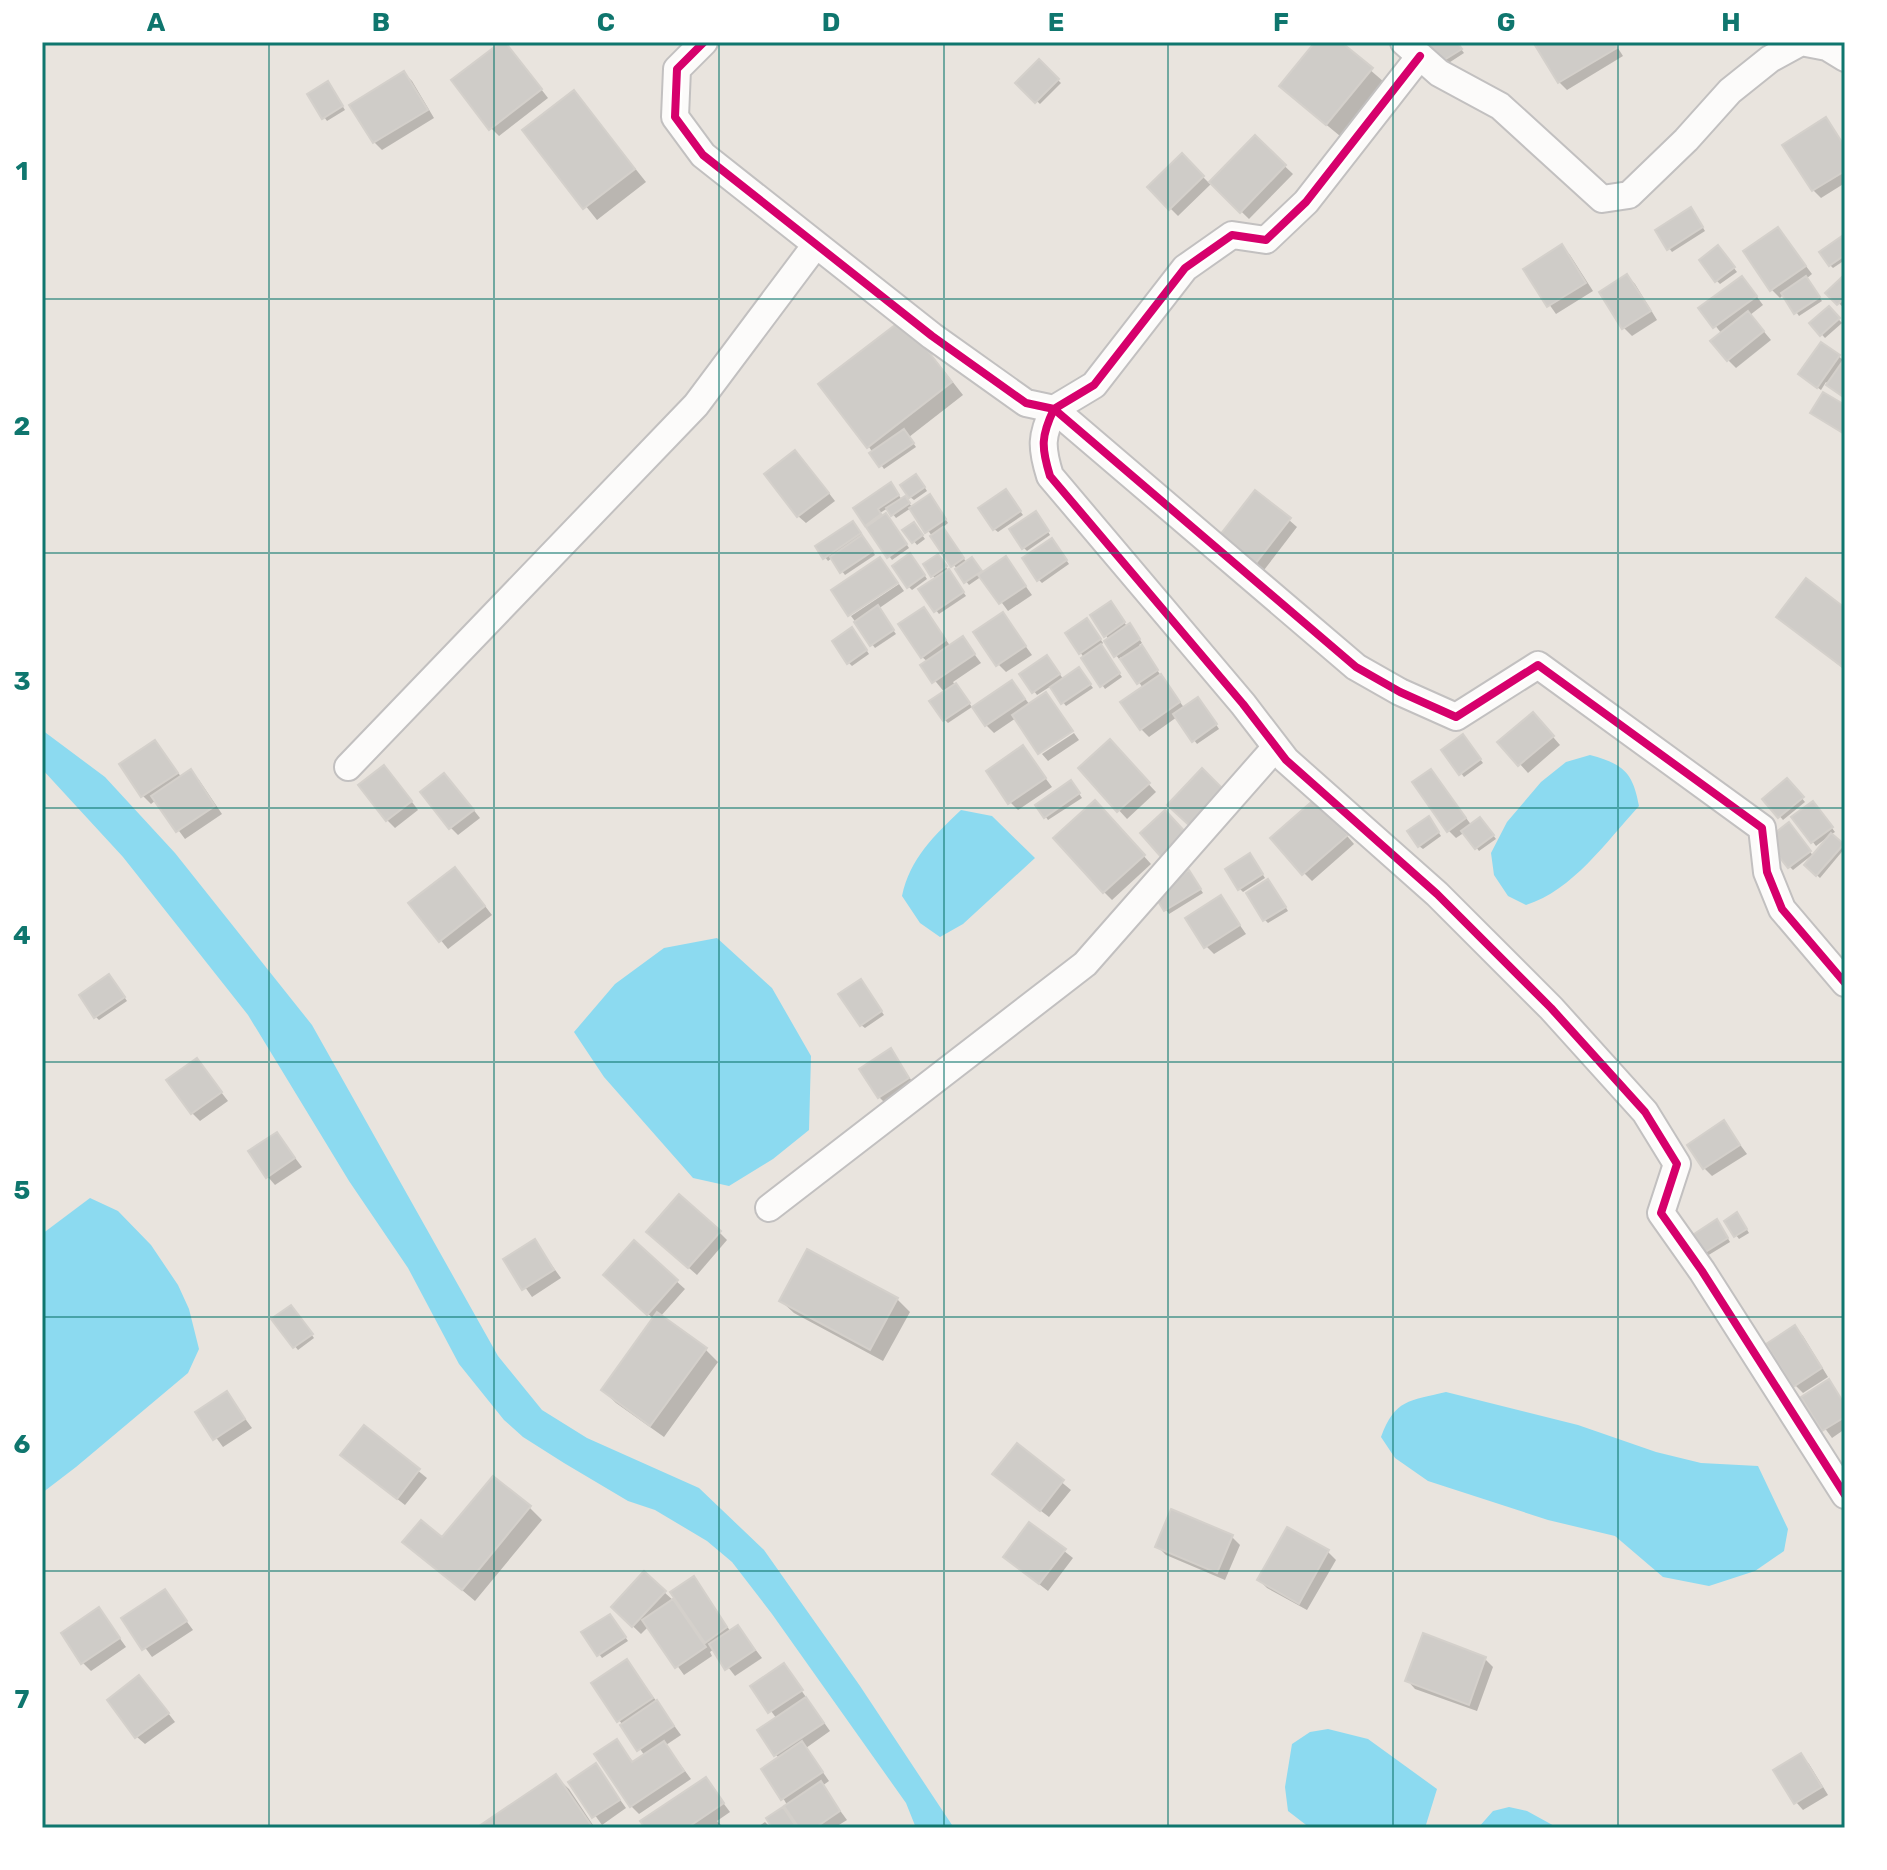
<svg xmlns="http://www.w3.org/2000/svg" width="1887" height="1870" viewBox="0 0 1887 1870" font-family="Rubik,sans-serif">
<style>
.water{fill:#8cdaf0}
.shadow{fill:#0003}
.building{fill:#cfccc8;stroke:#d4d0cb;stroke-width:2}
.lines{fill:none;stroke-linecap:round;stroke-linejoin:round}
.minor-casing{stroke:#c2c0c0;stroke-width:30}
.minor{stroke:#fcfbfa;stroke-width:26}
.cycleway-casing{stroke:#fff;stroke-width:13}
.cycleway{stroke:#d6006c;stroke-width:8}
.grid{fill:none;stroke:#0f766e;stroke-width:2;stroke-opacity:0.55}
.neatline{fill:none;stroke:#0f766e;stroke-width:3}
.grid-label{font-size:26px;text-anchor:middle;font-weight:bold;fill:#0f766e}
</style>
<rect width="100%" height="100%" fill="#e9e4de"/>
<!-- water -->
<path class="water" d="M42,730l63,47 70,76 137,172 186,331 44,54 45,28 112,50 65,62 96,136 94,142h-38l-10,-25 -134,-189 -40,-52 -25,-21 -52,-31 -27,-9 -64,-38 -41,-26 -19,-17 -45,-56 -51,-96 -59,-87 -101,-166 -125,-158 -81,-88z
M1590,755c33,9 43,17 49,51 -33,36 -66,84 -113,99l-18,-9 -14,-21 -3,-22 16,-31 34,-40 25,-20z
M961,810l31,6 43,42 -72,66 -23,13 -20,-14 -18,-27c8,-38 32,-60 59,-86z
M717,938l55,50 39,68 -2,74 -36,29 -44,27 -36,-8 -89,-101 -30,-45 41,-48 49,-36z
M90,1198l28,13 33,34 27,40 11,24 10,40 -11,24 -112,94 -34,26v-259z
M1446,1392l132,33 78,27 45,11 57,3 30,63 -4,22 -29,20 -46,15 -46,-9 -48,-41 -67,-16 -120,-39 -33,-23 -14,-21c14,-38 28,-36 65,-45z
M1328,1729l40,10 69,50 -12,39h-115l-22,-17 -3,-24 7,-43 18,-12z
M1509,1807l18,4 31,17h-80l15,-17z"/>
<!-- shadow -->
<path class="shadow" d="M1318,42h20l46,40 -44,54 -46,-38z
M1456,42l8,11 -23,15 -3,-4z
M1535,42h79l9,14 -56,34 -8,-8z
M511,50l37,48 -49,38 -8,-8z
M1039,62l22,21 -21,21 -22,-21z
M404,73l8,8 22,37 -52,32 -8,-8z
M331,87l14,23 -18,11 -18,-26z
M574,92l72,90 -49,38 -72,-90z
M1826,120l19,26v37l-24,15 -8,-8z
M1255,138l38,36 -44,45 -37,-36 -34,33 -29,-29 33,-31 28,28z
M1694,213l11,18 -33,21 -3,-4z
M1778,229l34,45 -6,5 16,22 -23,15 -15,-22 -4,4 -8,-8 -26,-38z
M1845,236v24l-12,8 -3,-3z
M1562,247l8,8 23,36 -37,23 -31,-44z
M1721,251l16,21 -17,12 -4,-4z
M1627,276l8,8 22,36 -25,16 -8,-8z
M1845,277v32l-17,-16z
M1749,286l14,19 -13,10 21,25 -35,28 -8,-8 -6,-26 -21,-26z
M1829,309l13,14 -17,15 -13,-14z
M915,334l48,61 -54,42 7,10 -32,22 -15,-22z
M1822,345l23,16v37l-19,-16 -5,8 -17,-12z
M803,460l32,41 -29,22 -8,-7z
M920,480l7,11 -13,9 -4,-3z
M894,488l8,12 6,2 5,6 20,-8 15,23 -6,5 25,35h9l7,11 23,-15 26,36 -24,16 -26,-35 -13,9 -58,-77 -15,10 -8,-10 -8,5 3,5 7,1 19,29 -17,12 -36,-52z
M1009,495l14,20 -25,17 -4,-3z
M1039,517l11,18 -23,16 -4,-4z
M1289,520l8,7 -36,47 -35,-26z
M856,527l19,28 -30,20 -13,-17 -4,3 -3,-4z
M917,528l8,11 -8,6 -12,-15z
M1055,544l14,20 -27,19 -3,-3z
M914,559l13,20 -15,11 -4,-4z
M941,560l25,36 -27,18 -18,-24 15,-10 -11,-15z
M899,584l5,7 -26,18 18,25 -21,14 -24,-32z
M1114,607l14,21 5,1 9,14 -3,2 46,64 17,-6 17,26 -22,15 -20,-27 -28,20 -8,-8 2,-41 -22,-31 -2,2 -3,-4 -10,-20z
M924,609l27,38 12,-8 18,24 -28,19 19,25 -24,16 -3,-3v-27l-22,-27 5,-4 -6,-5z
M1845,610v60l-66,-53z
M1003,615l29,40 -26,17 -8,-8z
M1090,624l13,19 -3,3 22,31 -17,12 -37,-55z
M855,633l14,21 -17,12 -3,-3z
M1050,661l14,19 18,-7 11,15 -27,18 -15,-20 -14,9 -15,-20z
M1012,682l18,23 16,-11 26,35 -33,22 -23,-33 -22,15 -8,-8z
M1541,723l19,22 -32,28 -28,-31z
M1074,733l5,7 -31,21 -6,-7z
M1466,740l17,23 -19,14 -3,-4z
M155,742l27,36 9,-6 8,8 23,34 -37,25 -29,-39 -5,4 -8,-8 -21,-32z
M1109,742l47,50 -29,27 -46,-50z
M1023,748l29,39 -34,23 -8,-8z
M392,775l26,35 -23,18 -8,-8z
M1438,780l34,46 12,-3 12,16 -17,12 -14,-19 -9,6 -8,-8z
M1787,780l18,22 -22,18 -18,-21z
M452,783l28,35 -22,17 -8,-8z
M1074,786l8,12 -34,22 -3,-4z
M1816,807l19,25 -5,3 15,13 -25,30 -14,-13 6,-10 -19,15 -3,-3 2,-39 22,29 15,-21 -13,10 -22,-28z
M1324,809l30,35 -42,37 -8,-8z
M1103,811l48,53 -39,36 -8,-8z
M1432,822l9,14 -18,13 -4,-3z
M1253,859l12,19 -22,14 -4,-4z
M1192,876l11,17 -34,21 -13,-20z
M463,878l29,37 -44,34 -37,-45z
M1272,885l16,26 -20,12 -3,-3z
M1221,898l25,36 -32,20 -8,-8z
M113,980l14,21 -28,19 -3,-3z
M864,985l20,30 -19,13 -4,-3z
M891,1051l25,36 -29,18 -8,-8z
M197,1061l31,40 -28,20 -8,-8z
M1724,1123l23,31 -35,22 -8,-8z
M277,1134l25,33 -27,18 -7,-8z
M1740,1218l9,15 -10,6 -3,-4z
M1720,1225l10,17 -23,14 -3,-4z
M719,1232l8,8 -30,35 -40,-35z
M535,1242l26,36 -29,19 -26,-37z
M634,1243l51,46 -25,28 46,33 12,12 -54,75 -48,-34 -13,-13 51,-71 -41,-36z
M897,1299l13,13 -27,49 -89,-48 -13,-12z
M294,1311l20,27 -16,12 -24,-30z
M1795,1328l8,8 25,41 -25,16 -8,-8z
M1828,1382l17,22v25l-13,9 -29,-40z
M227,1394l25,34 -29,19 -25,-34z
M365,1428l62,50 -22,27 -54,-42z
M1018,1446l53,44 -22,27 -46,-35z
M530,1508l12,12 -67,81 -70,-59 38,-2z
M1030,1524l43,34 -25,33 -35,-27z
M1232,1537l8,8 -15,35 -59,-25 -8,-8z
M1328,1552l8,8 -29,50 -40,-22 -8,-8z
M644,1574l30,27 19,-22 38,53 7,-5 24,31 -27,18 -21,-27 -4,3 2,4 -28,19 -35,-49 -8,8 -28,-27z
M165,1592l28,38 -41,27 -28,-38z
M99,1609l27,38 -35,24 -8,-8z
M613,1620l15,21 -26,17 -18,-25z
M1485,1659l8,8 -16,44 -62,-22 -8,-9z
M627,1661l54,74 -15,10 25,34 -52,35 -8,-8 -14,-64 17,21 11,-7 -52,-72z
M784,1666l46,65 -24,17 23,33 -7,5 25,34 -13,8h-33l-18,-30 -3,-39 -4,-4 1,-36 -24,-32z
M147,1686l28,36 -30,22 -8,-7z
M1801,1756l8,8 19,31 -25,15 -7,-8z
M596,1766l30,42 -24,17 -31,-43z
M556,1777l13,12 26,39h-112z
M706,1780l24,32 -13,9 7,7h-77z
M765,1822l6,6h-15z"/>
<!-- building -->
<path class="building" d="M501,42h4l37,47 -53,41 -38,-50z
M1315,42h26l32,26 -47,57 -47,-39z
M1421,42h36l5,7 -26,16z
M1533,42h80l4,6 -59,35z
M1039,59l20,20 -24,24 -20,-20z
M404,71l24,39 -55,33 -24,-38z
M328,81l15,25 -21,13 -15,-25z
M574,90l61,79 -52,40 -61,-79z
M1826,117l19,30v24l-33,20 -30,-46z
M1255,135l31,30 -46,48 -31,-31z
M1182,153l22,23 -35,34 -22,-23z
M1691,207l12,20 -36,23 -12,-20z
M1778,227l28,39 -36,25 -27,-40z
M1845,234v21l-16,11 -10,-14z
M1562,244l24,39 -39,24 -24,-38z
M1718,245l17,22 -20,15 -16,-22z
M1627,274l24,37 -29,18 -23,-37z
M1845,274v24l-8,7 -12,-12z
M1742,276l15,20 -44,32 -15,-20z
M1806,276l14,21 -26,17 -13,-21z
M1829,306l11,12 -20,18 -11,-13z
M1748,311l16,20 -37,30 -17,-20z
M903,319l49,63 -85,66 -49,-64z
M1821,342l19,13 -23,33 -19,-14z
M1845,358v40l-19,-13z
M1823,392l22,13 -2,28 -33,-20z
M904,429l10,14 -35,24 -10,-14z
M795,450l34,43 -32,24 -33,-43z
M916,474l9,13 -16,11 -9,-13z
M891,482l8,13 -21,14 3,5 -16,12 -12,-18z
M1006,489l15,22 -28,19 -15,-22z
M1255,490l36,28 -39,50 -36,-28z
M930,494l16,25 -21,14 -16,-25z
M905,496l5,7 -19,13 -5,-8z
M1036,511l13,20 -27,18 -13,-20z
M886,513l21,31 -20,14 -21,-31z
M853,521l8,12 -38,26 -8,-13z
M914,522l9,13 -11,8 -10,-13z
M943,527l21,31 -13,9 -21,-31z
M862,535l11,16 -33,22 -10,-16z
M1052,538l15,22 -30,21 -15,-23z
M910,553l15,22 -18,13 -15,-22z
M938,554l9,12 -16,11 -8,-13z
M1006,556l20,30 -27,18 -21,-29z
M880,557l18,26 -50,33 -17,-26z
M972,557l10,14 -18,12 -9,-14z
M949,569l15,23 -30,20 -16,-23z
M1806,578l39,30v61l-69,-52z
M1111,601l14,21 -21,15 -14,-22z
M878,605l16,25 -24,16 -16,-24z
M924,607l22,33 -25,18 -23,-34z
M1003,612l23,34 -30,20 -23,-34z
M1087,618l14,21 -22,15 -14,-21z
M1130,623l10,16 -26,18 -10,-16z
M852,627l15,23 -20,14 -15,-23z
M963,636l12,18 -43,29 -12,-18z
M1101,644l19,29 -20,14 -19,-29z
M1142,645l16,25 -21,14 -17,-25z
M1047,655l13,19 -28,19 -13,-19z
M1079,667l12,17 -30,20 -11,-17z
M1161,674l19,28 -40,28 -20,-28z
M1012,680l13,19 -40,27 -13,-19z
M956,683l14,20 -27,18 -14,-20z
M1046,692l27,39 -35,23 -26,-39z
M1198,697l19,27 -25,18 -19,-28z
M1533,712l21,24 -36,30 -21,-24z
M1463,734l18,25 -22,16 -18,-25z
M1110,739l40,44 -33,29 -39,-44z
M155,740l23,33 -37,24 -22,-33z
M1023,745l23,33 -38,26 -22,-33z
M384,765l28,36 -26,20 -28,-36z
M1202,768l22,22 -34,36 -23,-21z
M191,769l24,37 -39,26 -25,-36z
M1431,769l35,49 -19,14 -35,-50z
M444,773l30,37 -25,19 -29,-37z
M1787,778l17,19 -26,21 -16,-19z
M1071,780l9,13 -36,25 -9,-13z
M1316,798l32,37 -46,40 -32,-37z
M1095,800l50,55 -42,38 -50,-55z
M1813,801l20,26 -22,16 -20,-26z
M1165,810l23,25 -26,23 -22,-25z
M1429,816l10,16 -21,15 -11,-16z
M1480,817l14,18 -19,14 -14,-18z
M1789,822l22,29 -23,17 -22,-28z
M1831,833l13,11 -28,32 -12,-11z
M1250,853l13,21 -25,16 -13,-21z
M455,867l30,39 -46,36 -31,-39z
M1189,870l12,19 -37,22 -11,-18z
M1268,879l18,28 -23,14 -17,-28z
M1221,895l19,30 -36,23 -19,-30z
M109,974l16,23 -31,21 -15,-23z
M861,979l21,32 -22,15 -22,-32z
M891,1048l18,30 -31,20 -19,-29z
M197,1058l25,34 -31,22 -25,-34z
M1724,1120l16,25 -37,24 -16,-24z
M277,1132l18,26 -29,20 -18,-27z
M679,1194l42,37 -33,37 -42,-36z
M1737,1212l10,17 -13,8 -10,-16z
M1717,1219l11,19 -26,16 -11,-18z
M535,1239l19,31 -32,20 -19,-31z
M634,1240l44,40 -31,35 -44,-40z
M807,1249l91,49 -28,52 -91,-49z
M291,1305l22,29 -20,14 -22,-29z
M657,1312l50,36 -57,78 -49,-36z
M1795,1325l27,43 -29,19 -27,-43z
M1829,1379l16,26v12l-23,14 -21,-34z
M227,1391l18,28 -32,21 -18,-28z
M364,1425l56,44 -23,30 -57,-44z
M1017,1443l47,37 -24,31 -48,-37z
M493,1476l38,30 -69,84 -60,-48 19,-22 21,17z
M1171,1509l62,26 -16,38 -62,-26z
M1029,1522l37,27 -27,35 -36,-27z
M1287,1527l42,23 -30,54 -42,-24z
M644,1571l22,20 -34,36 -21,-20z
M694,1576l33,51 -22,16 -35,-51z
M165,1589l22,32 -45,29 -21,-32z
M673,1599l33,48 -31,21 -33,-48z
M99,1607l21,31 -39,26 -20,-31z
M610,1614l16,23 -29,19 -16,-24z
M738,1625l17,25 -30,20 -16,-26z
M1423,1633l63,24 -17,48 -64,-24z
M627,1659l26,39 -36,24 -26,-39z
M784,1663l19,27 -35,23 -18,-27z
M139,1675l30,38 -34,25 -28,-38z
M806,1697l18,26 -50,33 -17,-26z
M657,1700l17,26 -37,25 -17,-26z
M617,1739l15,23 32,-21 20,30 -54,36 -36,-53z
M802,1741l21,31 -42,28 -20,-31z
M1801,1753l21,34 -28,17 -21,-34z
M596,1763l24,37 -28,18 -24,-36z
M556,1774l35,51 -5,3h-106l-1,-2z
M706,1777l18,26 -37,25h-42l-5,-7z
M821,1781l19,30 -25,17h-16l-15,-22z
M783,1807l14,21h-25l-6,-10z"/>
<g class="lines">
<defs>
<path id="minor" d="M704,42l-27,27 -2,48 28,38 229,181 94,67 28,6 40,-24 91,-117 47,-33 34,5 40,-38 114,-146
M1404,42l35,31 61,33 102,93 27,-4 57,-55 44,-49 40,-32 31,-17
M1801,42l26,5 18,11
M348,767l348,-362 119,-159
M1845,983l-63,-74 -15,-37 -5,-44 -224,-163 -82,52 -56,-25 -44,-25 -302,-258c-13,27 -13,38 -4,67l193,228 43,56 151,134 114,114 94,104 32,52 -16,49 41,58 143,224
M769,1208l316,-244 191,-217"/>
</defs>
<!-- minor casing -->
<use href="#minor" class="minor-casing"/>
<!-- minor -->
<use href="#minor" class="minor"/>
<defs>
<path id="cycleway" d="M704,42l-27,27 -2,48 28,38 229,181 94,67 28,6 40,-24 91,-117 47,-33 34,5 40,-38 114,-146
M1845,983l-63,-74 -15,-37 -5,-44 -224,-163 -82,52 -56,-25 -44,-25 -302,-258c-13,27 -13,38 -4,67l193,228 43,56 151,134 114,114 94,104 32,52 -16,49 41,58 143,224"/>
</defs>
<!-- cycleway casing -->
<use href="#cycleway" class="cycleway-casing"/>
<!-- cycleway -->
<use href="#cycleway" class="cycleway"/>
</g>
<!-- grid -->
<path class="grid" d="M269,42v1786M494,42v1786M719,42v1786M944,42v1786M1168,42v1786M1393,42v1786M1618,42v1786M42,299h1803M42,553h1803M42,808h1803M42,1062h1803M42,1317h1803M42,1571h1803"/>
<!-- border -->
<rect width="1887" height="1870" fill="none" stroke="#ffffff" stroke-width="88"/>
<rect x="44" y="44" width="1799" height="1782" class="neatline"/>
<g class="grid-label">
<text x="156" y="31">A</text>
<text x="381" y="31">B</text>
<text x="606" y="31">C</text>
<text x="831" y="31">D</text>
<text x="1056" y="31">E</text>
<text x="1281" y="31">F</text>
<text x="1506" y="31">G</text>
<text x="1731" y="31">H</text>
<text x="22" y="180">1</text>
<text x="22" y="435">2</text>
<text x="22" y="690">3</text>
<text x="22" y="944">4</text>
<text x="22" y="1199">5</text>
<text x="22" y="1453">6</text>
<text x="22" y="1708">7</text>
</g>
</svg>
